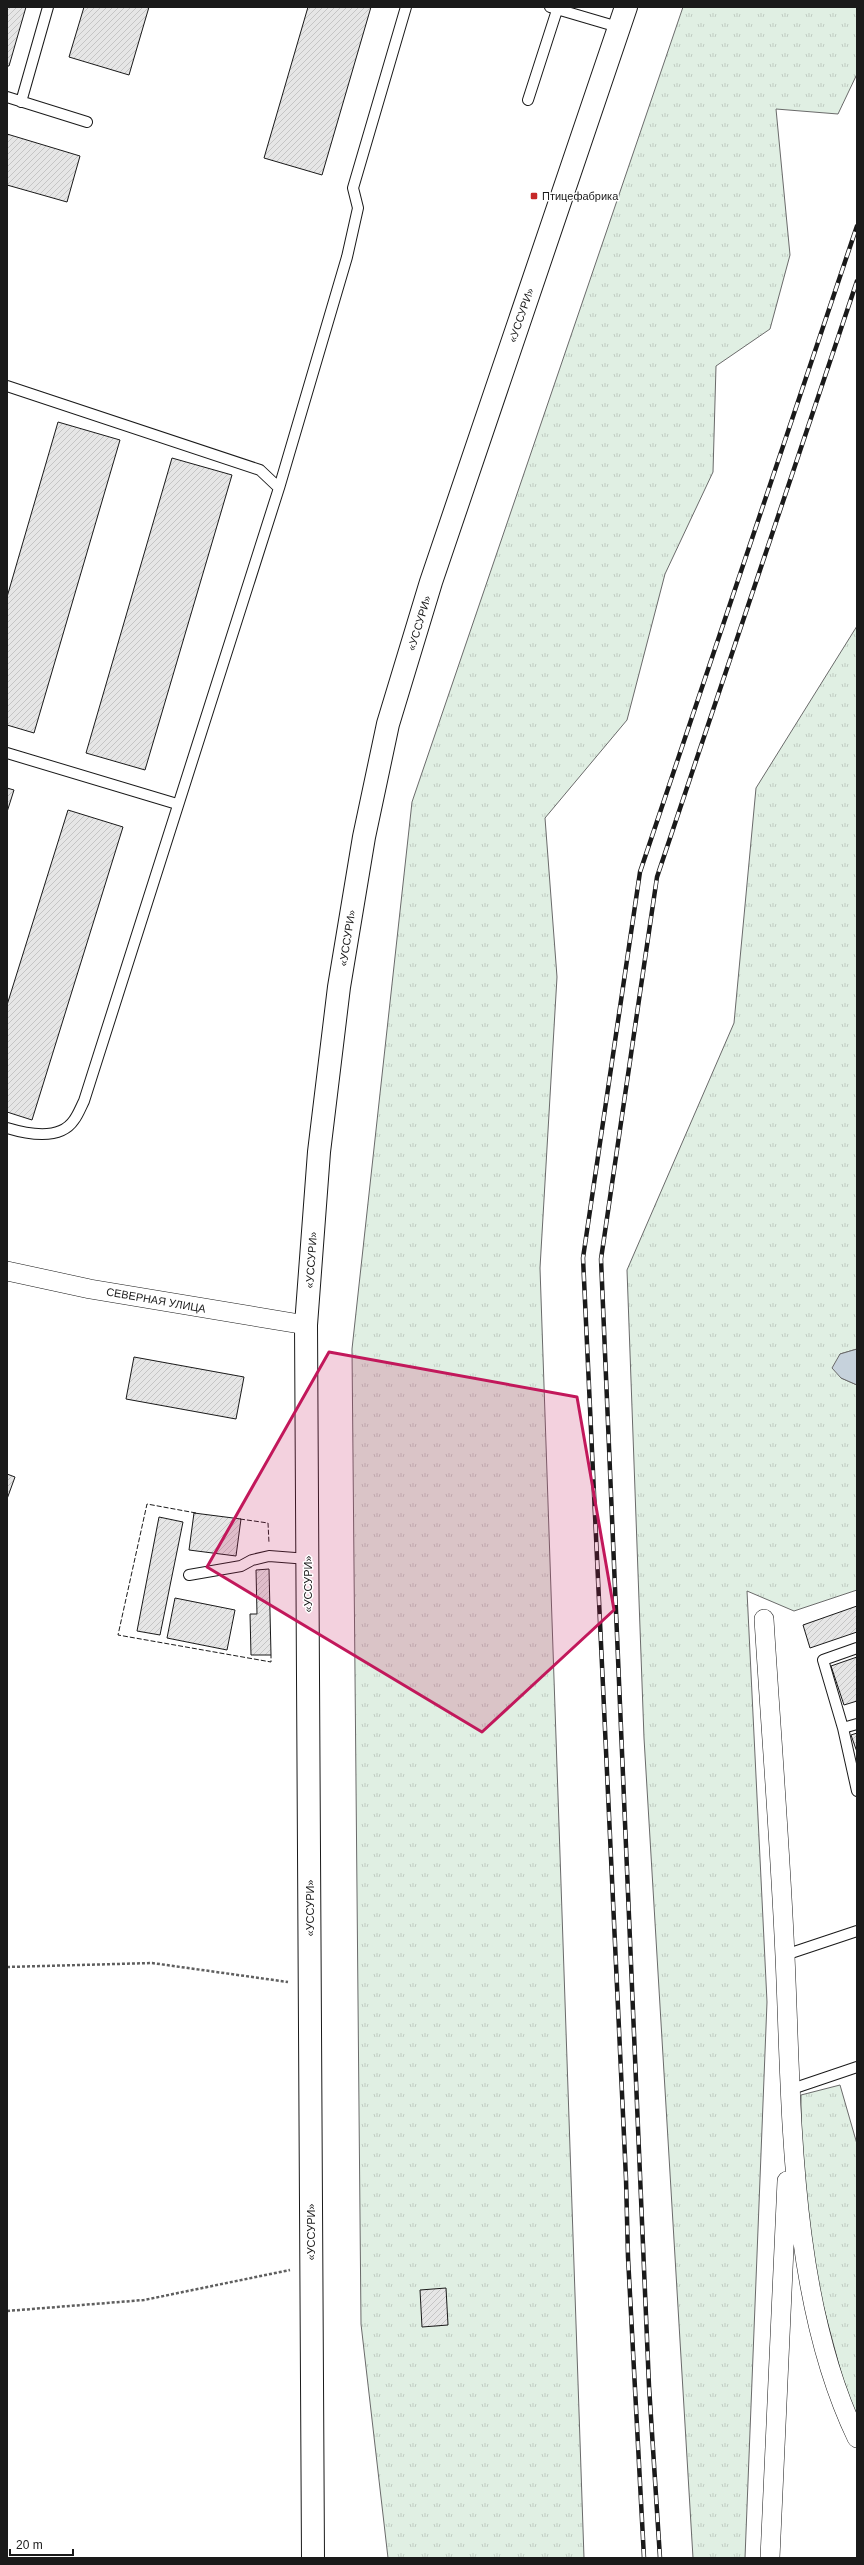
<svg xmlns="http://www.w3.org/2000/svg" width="864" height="2565" viewBox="0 0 864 2565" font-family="Helvetica,sans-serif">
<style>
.grass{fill:url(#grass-tufts);stroke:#6a6a6a}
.water{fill:#c6d2dc;stroke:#6a6a6a}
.building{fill:url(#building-hatch);stroke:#1a1a1a}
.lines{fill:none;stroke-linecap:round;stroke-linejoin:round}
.service-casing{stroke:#1a1a1a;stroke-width:12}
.minor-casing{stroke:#1a1a1a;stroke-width:20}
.trunk-casing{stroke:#1a1a1a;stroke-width:24}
.path{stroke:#5f5f5f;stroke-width:2.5;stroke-dasharray:3 2;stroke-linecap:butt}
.service{stroke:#fff;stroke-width:10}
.minor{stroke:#fff;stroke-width:19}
.trunk{stroke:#fff;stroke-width:22}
.rail-casing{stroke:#1a1a1a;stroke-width:4.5}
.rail{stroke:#fff;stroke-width:3;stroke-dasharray:9;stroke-linecap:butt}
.fence{stroke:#1a1a1a;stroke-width:1;stroke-dasharray:5 2;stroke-linecap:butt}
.marked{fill:#c2185b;fill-opacity:0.2;stroke:#c2185b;stroke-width:3;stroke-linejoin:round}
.poi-dot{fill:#c62828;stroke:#fff;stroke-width:1.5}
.labels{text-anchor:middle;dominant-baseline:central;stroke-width:3;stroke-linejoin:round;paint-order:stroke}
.poi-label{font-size:11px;fill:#1a1a1a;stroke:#fff;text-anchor:start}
.street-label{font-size:11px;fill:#1a1a1a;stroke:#fff}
</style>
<defs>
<pattern id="grass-tufts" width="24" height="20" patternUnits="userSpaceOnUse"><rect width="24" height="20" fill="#e0efe3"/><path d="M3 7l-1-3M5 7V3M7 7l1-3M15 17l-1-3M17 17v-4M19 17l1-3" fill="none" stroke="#c0ccc2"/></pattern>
<pattern id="building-hatch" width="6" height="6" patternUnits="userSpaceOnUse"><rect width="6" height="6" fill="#e6e6e6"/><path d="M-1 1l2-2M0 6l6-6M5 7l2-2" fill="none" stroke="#c5c5c5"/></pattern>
</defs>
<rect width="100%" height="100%" fill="#fff"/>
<!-- grass -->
<path class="grass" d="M683,7h174v67l-19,40 -62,-5 14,146 -20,74 -54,37 -3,106 -48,102 -38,146 -82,98 12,159 -17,291 44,1290h-196l-27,-234 -9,-975 60,-547z
M857,626v723l-17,5 1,24 16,7v205l-63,21 -47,-20 20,411 -22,556h-52l-49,-820 -17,-468 107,-247 22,-235z
M840,2085l17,59v279l-6,-13 -35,-131 -15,-113v-71z"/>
<!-- water -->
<path class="water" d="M857,1349v36l-16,-7 -9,-10 8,-14z"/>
<!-- building -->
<path class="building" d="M7,7h19l-17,59h-2z
M84,7h65l-20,68 -60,-18z
M308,7h63l-49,168 -58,-17z
M7,134l73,22 -13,46 -60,-17z
M58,422l62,18 -86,293 -27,-8v-128z
M172,458l60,17 -87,295 -59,-17z
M7,788l7,2 -7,22z
M68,810l55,17 -91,293 -25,-8v-107z
M134,1357l110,20 -8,42 -110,-20z
M7,1474l8,3 -8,22z
M194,1513l47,6 -5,37 -47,-6z
M159,1517l24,5 -23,113 -23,-4z
M269,1569l2,86h-20l-1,-41h7l-1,-44z
M175,1598l60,12 -8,40 -60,-12z
M857,1606v26l-47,16 -7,-23z
M857,1657v44l-13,4 -13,-39z
M857,1733v19l-6,-17z
M446,2288l2,37 -26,2 -2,-37z"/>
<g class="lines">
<defs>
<path id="service" d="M550,7l68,20
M7,97l80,25
M528,100l30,-93
M21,102l27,-95
M7,386l253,84 19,18 -195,613c-3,6 -6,14 -10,19 -14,21 -47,14 -67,8
M279,488l68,-231 11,-49 -5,-20 53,-181
M7,753l170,51
M189,1575l52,-9 11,-6 17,-4 39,3
M857,1648l-34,12 20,68 14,63
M843,1728l14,-4
M785,1955l72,-24
M789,2090l68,-23"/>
<path id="minor" d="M7,1271l83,18 216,36
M764,1619c7,112 16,225 21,337 7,154 4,341 72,482
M770,2558l17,-377"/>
<path id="trunk" d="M313,2558l-7,-1233 13,-173 20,-165 25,-150 24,-113 43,-142 195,-575"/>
</defs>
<!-- service casing -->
<use href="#service" class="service-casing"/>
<!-- minor casing -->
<use href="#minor" class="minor-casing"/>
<!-- trunk casing -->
<use href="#trunk" class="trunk-casing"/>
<!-- path -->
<path class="path" d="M7,1967l145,-4 136,19
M7,2311l137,-11 146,-30"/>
<!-- service -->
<use href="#service" class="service"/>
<!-- minor -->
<use href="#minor" class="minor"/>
<!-- trunk -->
<use href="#trunk" class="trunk"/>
<defs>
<path id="rail" d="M644,2558l-16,-301 -2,-78 -43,-921 57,-386 217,-646
M660,2558l-11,-172 -48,-1127 56,-382 200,-596"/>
</defs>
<!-- rail casing -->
<use href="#rail" class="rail-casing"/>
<!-- rail -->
<use href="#rail" class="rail"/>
<!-- fence -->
<path class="fence" d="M196,1513l-49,-9 -29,131 153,27v-7
M240,1519l28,4 1,20"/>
</g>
<!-- marked area -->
<path class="marked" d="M329,1352l248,45 37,213 -132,122 -275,-165z"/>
<!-- markers -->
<rect class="poi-dot" x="530" y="192" width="8" height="8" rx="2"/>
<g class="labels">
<!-- poi labels -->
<g class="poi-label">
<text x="542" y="196">Птицефабрика</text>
</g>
<!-- street labels -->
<g class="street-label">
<text transform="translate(521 315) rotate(-71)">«УССУРИ»</text>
<text transform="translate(419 623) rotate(-73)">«УССУРИ»</text>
<text transform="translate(347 938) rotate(-81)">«УССУРИ»</text>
<text transform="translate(311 1260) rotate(-86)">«УССУРИ»</text>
<text transform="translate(156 1300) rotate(10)">СЕВЕРНАЯ УЛИЦА</text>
<text transform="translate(308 1584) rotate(-90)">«УССУРИ»</text>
<text transform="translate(310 1908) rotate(-90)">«УССУРИ»</text>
<text transform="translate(311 2232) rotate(-90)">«УССУРИ»</text>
</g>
</g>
<!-- border -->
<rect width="864" height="2565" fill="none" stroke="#1a1a1a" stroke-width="16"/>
<!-- scale -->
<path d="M10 2549v6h63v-6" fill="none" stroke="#1a1a1a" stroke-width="2"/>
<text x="16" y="2549" font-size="12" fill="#1a1a1a" stroke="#ffffff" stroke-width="3" paint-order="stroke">20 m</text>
</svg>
